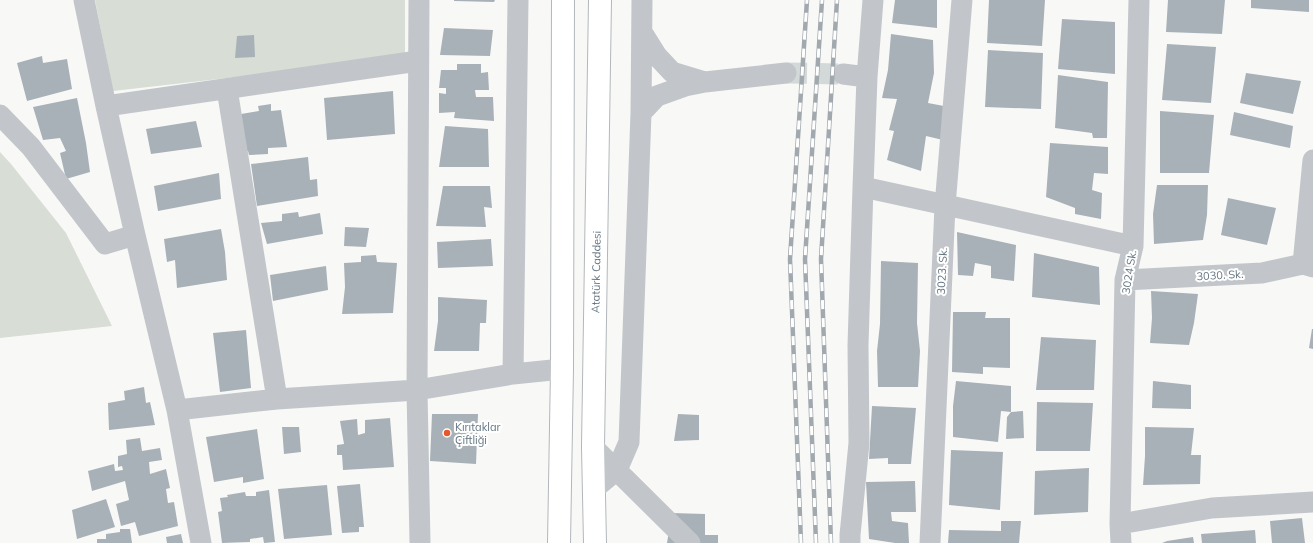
<svg xmlns="http://www.w3.org/2000/svg" width="1313" height="543" viewBox="0 0 1313 543" font-family="Mulish,sans-serif">
<style>
.green{fill:#d8ddd5}
.building{fill:#a8b1b7}
.lines{fill:none;stroke-linecap:round;stroke-linejoin:round}
.minor-tunnel{stroke:#d3d8d9;stroke-width:21;stroke-dasharray:21 10;stroke-linecap:butt}
.highway-casing{stroke:#b3b7bb;stroke-width:24}
.minor{stroke:#c2c6ca;stroke-width:21}
.highway{stroke:#fff;stroke-width:22}
.rail-casing{stroke:#a1a8ae;stroke-width:4.5}
.rail{stroke:#fff;stroke-width:3;stroke-dasharray:9;stroke-linecap:butt}
.poi-dot{fill:#e3582c;stroke:#fff;stroke-width:1.5}
.labels{text-anchor:middle;dominant-baseline:central;stroke-width:4;stroke-linejoin:round;paint-order:stroke}
.street-label{font-size:11px;fill:#647481;stroke:#fff}
.poi-label{font-size:11px;fill:#647481;stroke:#fff;text-anchor:start}
</style>
<rect width="100%" height="100%" fill="#f8f9f6"/>
<!-- green -->
<path class="green" d="M95,0h310v58l-292,33z
M0,152l11,12 55,69 46,93 -112,12z"/>
<!-- building -->
<path class="building" d="M454,0h41l-1,2 -40,-1z
M895,0h42v28l-45,-5z
M989,0h56l-3,46 -55,-3z
M1168,0h57l-3,34 -56,-2z
M1251,0h58v12l-58,-4z
M1062,19l53,3v52l-57,-5z
M444,28l49,2 -3,26 -50,-1z
M891,34l42,6 1,33 -6,30 21,4 -6,33 -17,-4 -5,35 -34,-11 7,-29 -5,-1 8,-31 -15,-1 6,-28z
M254,35l1,22 -20,1 2,-22z
M1167,44l49,3 -5,56 -49,-3z
M988,50l55,3 -2,56 -56,-2z
M42,56l1,7 24,-4 5,30 -45,12 -10,-38z
M457,64h24v9l7,-1 1,18h-14l1,7h17l1,24 -40,-3 1,-6 -16,1v-20l7,1v-6h-7l2,-18h16z
M1246,73l55,8 -8,33 -53,-11z
M1058,75l50,7 -1,56h-14l-1,-5 -37,-5z
M393,91l2,43 -68,6 -3,-42z
M77,98l9,45 4,29 -24,7 -6,-26 6,-2 -6,-13 -17,2 -10,-33z
M271,104v7l10,-1 6,37 -19,1v6l-19,1 -1,-4 -4,1 -3,-38 18,-3 -1,-5z
M1160,111l54,4 -5,58h-49z
M1234,112l59,14 -3,22 -60,-13z
M196,121l6,26 -51,7 -5,-25z
M445,126l43,3 1,38h-50z
M1050,143l58,4v27l-14,-1 -2,17 10,3 -1,26 -26,-5v-6l-29,-11z
M308,157l2,23 7,-1 1,17 -61,10 -6,-42z
M219,173l2,26 -63,12 -4,-25z
M1157,185h51l-1,30 -4,25 -49,4 -1,-30z
M443,186h47l2,22 -8,-1 2,20 -50,-1z
M1228,198l48,10 -9,37 -46,-10z
M298,212l1,5 21,-4 3,21 -56,10 -6,-21 21,-2v-7z
M345,227l24,1 -3,19 -22,-1z
M221,229l4,23 2,28 -50,8 -2,-28 -8,2 -3,-23z
M957,232l59,13 -2,36 -23,-3v-12l-16,-3 -2,13 -15,-1z
M491,239l2,27 -55,2 -1,-26z
M1034,253l65,14 1,38 -68,-8z
M376,255l1,7 20,1 -4,50 -51,1 3,-27 -1,-24 17,-1v-6z
M881,261l37,2 -1,60 3,28 -2,36h-40l-1,-36 3,-27z
M326,266l2,24 -55,11 -3,-26z
M1151,291l47,3 -4,29 -5,22 -39,-2 2,-25z
M438,297l49,3 -1,23h-6l-1,28h-45l4,-30z
M953,312h33l-1,6h25v50l-27,-1v7l-31,-2z
M1312,329h1v20l-4,-1z
M246,330l5,58 -31,4 -7,-59z
M1041,337l55,3 -2,50h-58z
M956,381l55,5v26l-10,-1 -3,31 -45,-5v-31z
M1153,381l38,4v24l-39,-1z
M144,387l2,16 4,-1 5,23 -46,5 -1,-27 17,-3 -1,-9z
M1037,402l56,1 -3,48h-54z
M872,406l44,2 -5,56h-23v-6l-19,1z
M1023,411l1,27 -18,1 1,-22 4,-5z
M432,414h46l-2,50 -46,-3z
M678,414l21,1v25l-25,1z
M390,418l4,49 -51,3 -1,-15h-5v-10l7,-1 -4,-23 17,-2 1,16 7,-2v-13z
M282,427h17l2,25 -17,2z
M1145,427l49,1 -3,27h10l-1,29 -57,1 2,-29z
M257,429l7,50 -21,4v-6l-29,5 -8,-45z
M140,438l2,13 18,-3 2,12 -13,2 1,12 16,-5 4,19 -4,1 2,14 6,-1 4,24 -39,10 -4,-14 -14,4 -5,-22 13,-4 -4,-19 -33,10 -4,-20 26,-7 1,7 8,-1 -1,-4 -4,1v-11l9,-2 -1,-14z
M951,450l52,2 -3,58 -51,-5z
M1089,468l-1,44 -54,3 1,-44z
M915,481l1,31h-25l1,9 16,2 1,20h-14l-26,-4 -3,-57z
M360,484l4,43h-5v5l-17,1 -5,-47z
M327,485l5,50 -48,4 -6,-50z
M269,490l6,52 -11,1 -1,-6 -13,2v3l-28,1 -4,-31 4,-1 -2,-13 8,-1 -1,-2 18,-3 1,4h10v-4z
M106,499l9,28 -38,12 -5,-29z
M672,513l33,1v21h13v8h-51z
M1302,518l3,25h-33l-2,-22z
M1001,521h20l-2,22h-71l1,-13 52,1z
M120,529h10l2,14h-35v-4h9v-5l14,-2z
M1255,530l1,13h-54l-1,-9z
M181,534l2,9h-16l-1,-6z
M1193,537l1,6h-32l5,-2z"/>
<g class="lines">
<!-- minor-tunnel -->
<path class="minor-tunnel" d="M786,73l57,1"/>
<defs>
<path id="highway" d="M559,543l3,-174 1,-369
M595,543l-2,-96 7,-447"/>
</defs>
<!-- highway casing -->
<use href="#highway" class="highway-casing"/>
<!-- minor -->
<path class="minor" d="M84,0l22,106 29,129 42,175 24,133
M419,0l-2,390 3,153
M843,74l24,3
M705,82l81,-9
M227,89l50,310
M106,106l312,-45
M641,113l16,-17 28,-10 20,-4 -33,-10 -15,-16 -15,-24
M0,115l31,32 74,97 30,-9
M863,187l270,59
M1303,264l10,-104
M1125,280l137,-7 41,-9 10,3
M513,374l5,-374
M177,410l100,-11 140,-9 96,-16 49,-5
M593,447l97,96
M594,489l23,-19 12,-28 12,-329 1,-113
M1120,524l92,-16 101,-6
M850,543v-8l9,-92 -1,-98 5,-158 4,-110 6,-77
M930,543l15,-337 17,-206
M1121,543l-1,-19 5,-244 8,-34 6,-246"/>
<!-- highway -->
<use href="#highway" class="highway"/>
<defs>
<path id="rail" d="M801,543l-11,-284 17,-259
M816,543l-11,-284 17,-259
M831,543l-10,-284 16,-259"/>
</defs>
<!-- rail casing -->
<use href="#rail" class="rail-casing"/>
<!-- rail -->
<use href="#rail" class="rail"/>
</g>
<!-- markers -->
<circle class="poi-dot" cx="447" cy="433" r="4"/>
<g class="labels">
<!-- street labels -->
<g class="street-label">
<text transform="translate(942 271) rotate(-87)">3023. Sk.</text>
<text transform="translate(596 272) rotate(-89)">Atatürk Caddesi</text>
<text transform="translate(1129 272) rotate(-81)">3024 Sk.</text>
<text transform="translate(1220 275) rotate(-3)">3030. Sk.</text>
</g>
<!-- poi labels -->
<g class="poi-label">
<text x="455" y="427">Kırıtaklar<tspan x="455" dy="13">Çiftliği</tspan></text>
</g>
</g>
</svg>
